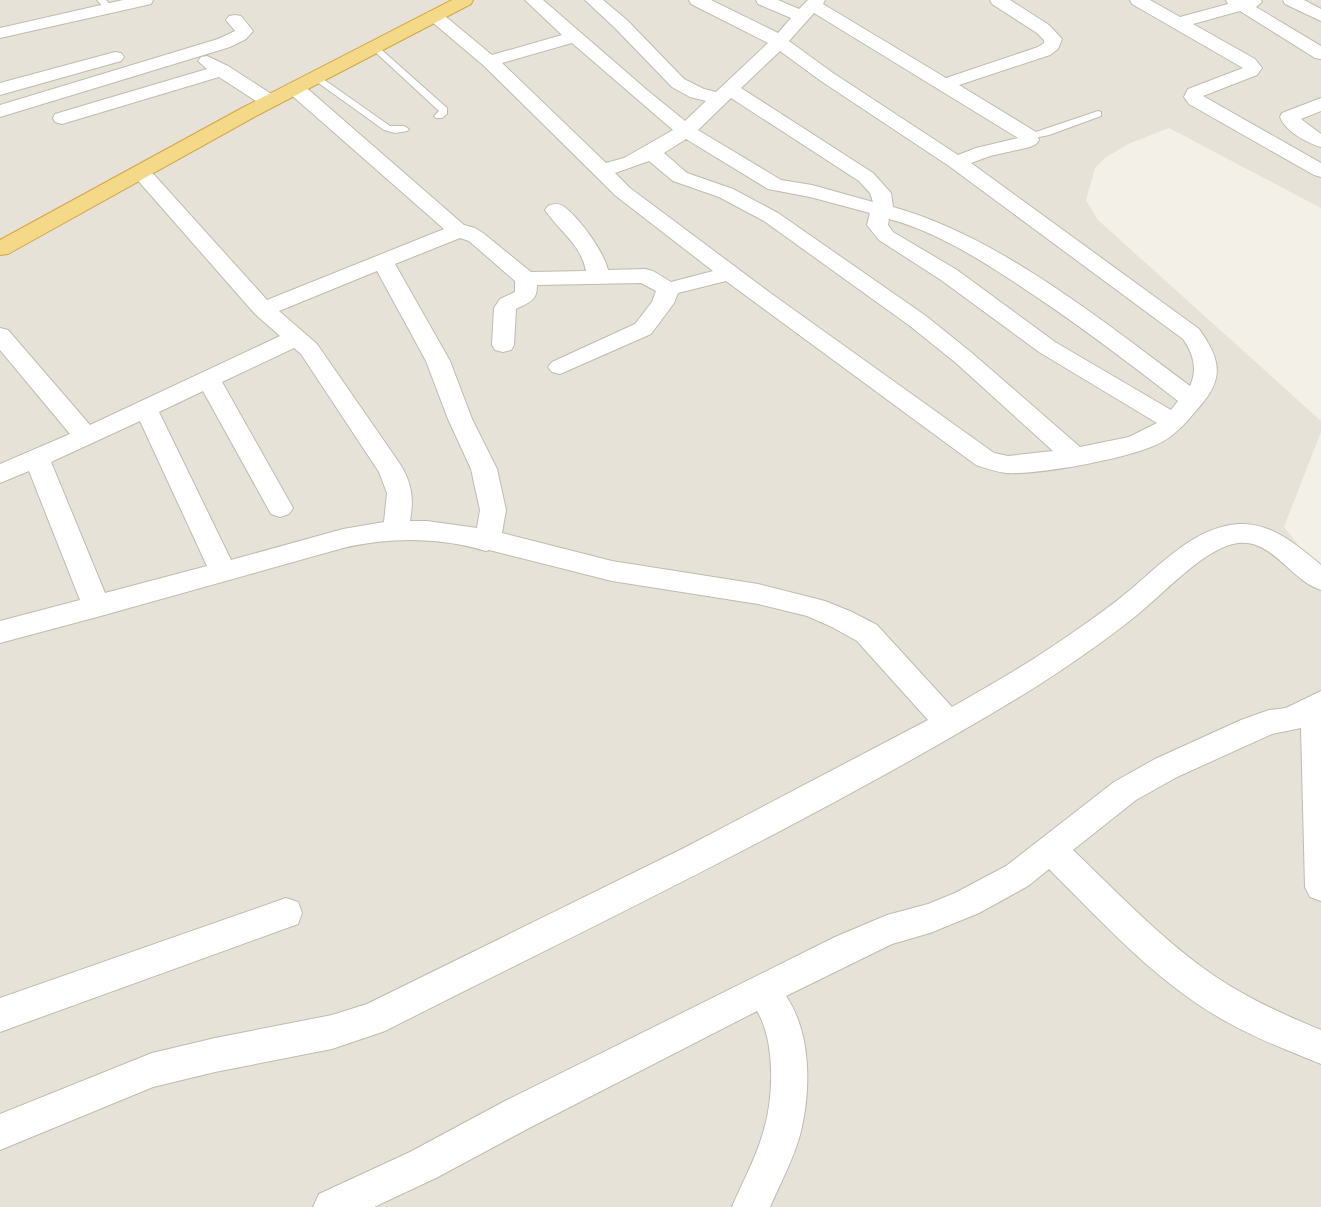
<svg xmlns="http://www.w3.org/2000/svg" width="1321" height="1207" viewBox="0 0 1321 1207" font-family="Montserrat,sans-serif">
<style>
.residential{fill:#e6e2d7}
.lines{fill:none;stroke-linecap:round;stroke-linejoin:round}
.service-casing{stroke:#c0bbae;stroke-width:2}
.minor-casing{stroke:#c0bbae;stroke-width:2}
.trunk-casing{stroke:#d1a644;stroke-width:2}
.service{fill:#fff;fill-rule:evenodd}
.minor{fill:#fff;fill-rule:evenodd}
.trunk{fill:#f4d989;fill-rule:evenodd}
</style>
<rect width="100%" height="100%" fill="#f3f0e8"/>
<!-- residential -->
<path class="residential" d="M0,0h1321v208l-152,-80 -41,16 -23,14 -10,10 -9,32 12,20 223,201v11l-37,95 37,46v634h-1321z"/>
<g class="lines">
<defs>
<path id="service" d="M97,0h9l7,8 -7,2z
M375,44l72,64v6l-5,4h-6l-2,-2 5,-5 -67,-62v-4z
M316,74l74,52h14l5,3 -2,2 -12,2 -11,-3 -71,-51 -2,-2z
M1098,111l3,1v4l-52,19 -20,4 -5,-3z"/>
<path id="minor" d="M123,0h30l-2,4 -151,34v-10z
M525,0h18l104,90 38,31 21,-20 -16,-4 -18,-10 -57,-59 -30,-28h18l24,20 57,59 20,10 12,3 52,-49 -77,-39 -2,-4h22l67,33 13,-15 -33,-14 -2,-4h22l21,9 9,-9h17l-2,4 123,74 92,-31 6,-4v-3l-7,-7 -45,-29 -2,-4h20l39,25 13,14 -4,10 -8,6 -91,30 77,47 3,8 -3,4 -6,3 -40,9 -19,7 228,166c21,29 26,49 1,77 -12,14 -22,27 -38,36 -29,16 -123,33 -156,31 -10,-1 -20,-5 -30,-8l-250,-184 -48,12 -4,10 -23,31 -91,40 -8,-2 -4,-5 4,-5 83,-38 17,-22 4,-11 -15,-8 -104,2c0,17 -8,17 -21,24l-2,36 -3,5 -8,2 -8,-2 -3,-5 2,-37 6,-9 15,-7v-11l-46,-40 -9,-3 -65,26 55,97 22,58 25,50 9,41 -4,23 110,28 146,23 67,17 27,11 25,13 75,82c42,-24 84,-48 123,-76 19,-13 37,-26 55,-41 30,-25 65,-63 108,-66 33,-2 59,21 83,41v25c-32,-10 -50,-55 -88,-46 -31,7 -71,51 -96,71 -35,28 -73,54 -111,78 -206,125 -426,229 -641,338l-53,18 -117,23 -62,15 -153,63v-36l152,-61 63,-15 117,-23 35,-11 317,-156 244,-128 -71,-79 -25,-14 -25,-11 -49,-12 -146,-23 -123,-31 -3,1c-47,-14 -96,-14 -143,-3l-246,69 -97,26v-22l80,-21 -51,-129 -29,12v-19l70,-30 -70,-84v-22l8,2 82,95 190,-89 -25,-22 -121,-138 -3,-4 3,-4 7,-2 7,2 119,132 177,-71 -156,-137 -2,-4 2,-4 7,-2 7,2 162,141 11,3 8,5 48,39 55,-1c-5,-27 -27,-40 -41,-61l3,-4c5,-2 10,-3 15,0 16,11 41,46 45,64l37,-1 8,2 18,11 42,-11 -97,-75 -133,-131 -58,-49 3,-4 6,-1 6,1 52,43 70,-20zM814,13l204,125 -42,10 -18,7 -125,-82 -44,-32zM572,43l101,87 -49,28 -18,5 -104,-100zM780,51l41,30 128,85 234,173c10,14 15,30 7,47 -87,-65 -192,-150 -297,-179l-2,-14 -18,-20 -132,-85zM731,98l128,83 11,12 3,9 -61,-17 -31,-5 -83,-50zM686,139l82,50 42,8 60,16 -3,12 12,15 62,40 98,72 118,71 -28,14 -49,10 -108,-94 -46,-37 -148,-103 -45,-24 -46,-16 -23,-20zM649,161l24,20 46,16 45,24 146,105 46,37 97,88 -45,5 -14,-3 -225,-161 -139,-104 -15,-15zM889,219c42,11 82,35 119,59 59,38 115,80 170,123l-7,9 -116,-68 -98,-72 -64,-38 -5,-7zM377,271l49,90 22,58 23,50 9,41 -3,18 -50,-7h-17c4,-22 2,-38 -10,-57l-83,-120 -38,-33zM294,348l7,6 78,118 8,21 -3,29 -41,7 -112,31 -72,-148 44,-21 68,123 9,3 9,-3 4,-6 -71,-126zM140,421l67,145 -102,27 -54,-131z
M1130,0h20l30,17 48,-13 -2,-4h35l1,2 -6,5 65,39v13l-6,-1 -75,-47 -47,13 62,35 7,9 -5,7 -54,21 118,67v14l-7,-2 -125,-71 -5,-7 4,-8 55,-21 -111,-64z
M1283,0h21l17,9v12l-36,-17z
M235,15l6,1 12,15 -7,8 -16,8 -230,70v-12l218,-66 17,-8 -9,-11 3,-4z
M115,52l6,1 3,4 -3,4 -121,34v-12z
M207,56l21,10 48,31 2,4 -2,4 -7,2 -7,-2 -43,-28 -157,47 -7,-2 -2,-4 2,-4 152,-45 -9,-8 3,-4z
M1321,98v13l-20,8 20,15v13c-14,-4 -36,-16 -41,-30l2,-4z
M1321,691v210l-11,-4 -5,-10 -4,-159 -29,6 -95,43 -41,23 -63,50c46,44 90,91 143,127 33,22 68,38 105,53v34c-32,-13 -64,-25 -94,-42 -69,-38 -122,-97 -178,-153l-21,17 -49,27 -49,20 -38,11 -106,52c26,38 25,96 14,139 -7,25 -20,49 -30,72h-38c10,-24 23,-47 30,-71 12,-35 14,-94 -5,-125l-226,116 -95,51 -62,29h-61l6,-13 91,-42 95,-51 330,-164 52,-22 41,-11 27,-11 51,-27 108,-84 41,-23 86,-39 28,-10 17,-2z
M286,898l12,4 4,11 -4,11 -298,108v-34z"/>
<path id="trunk" d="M452,0h21l-2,4 -215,112 -248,138 -8,1v-15l242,-132z"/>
</defs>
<!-- service casing -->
<use href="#service" class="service-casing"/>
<!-- minor casing -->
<use href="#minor" class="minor-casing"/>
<!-- trunk casing -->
<use href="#trunk" class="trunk-casing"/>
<!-- service -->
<use href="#service" class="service"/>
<!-- minor -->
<use href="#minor" class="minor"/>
<!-- trunk -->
<use href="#trunk" class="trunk"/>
</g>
</svg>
